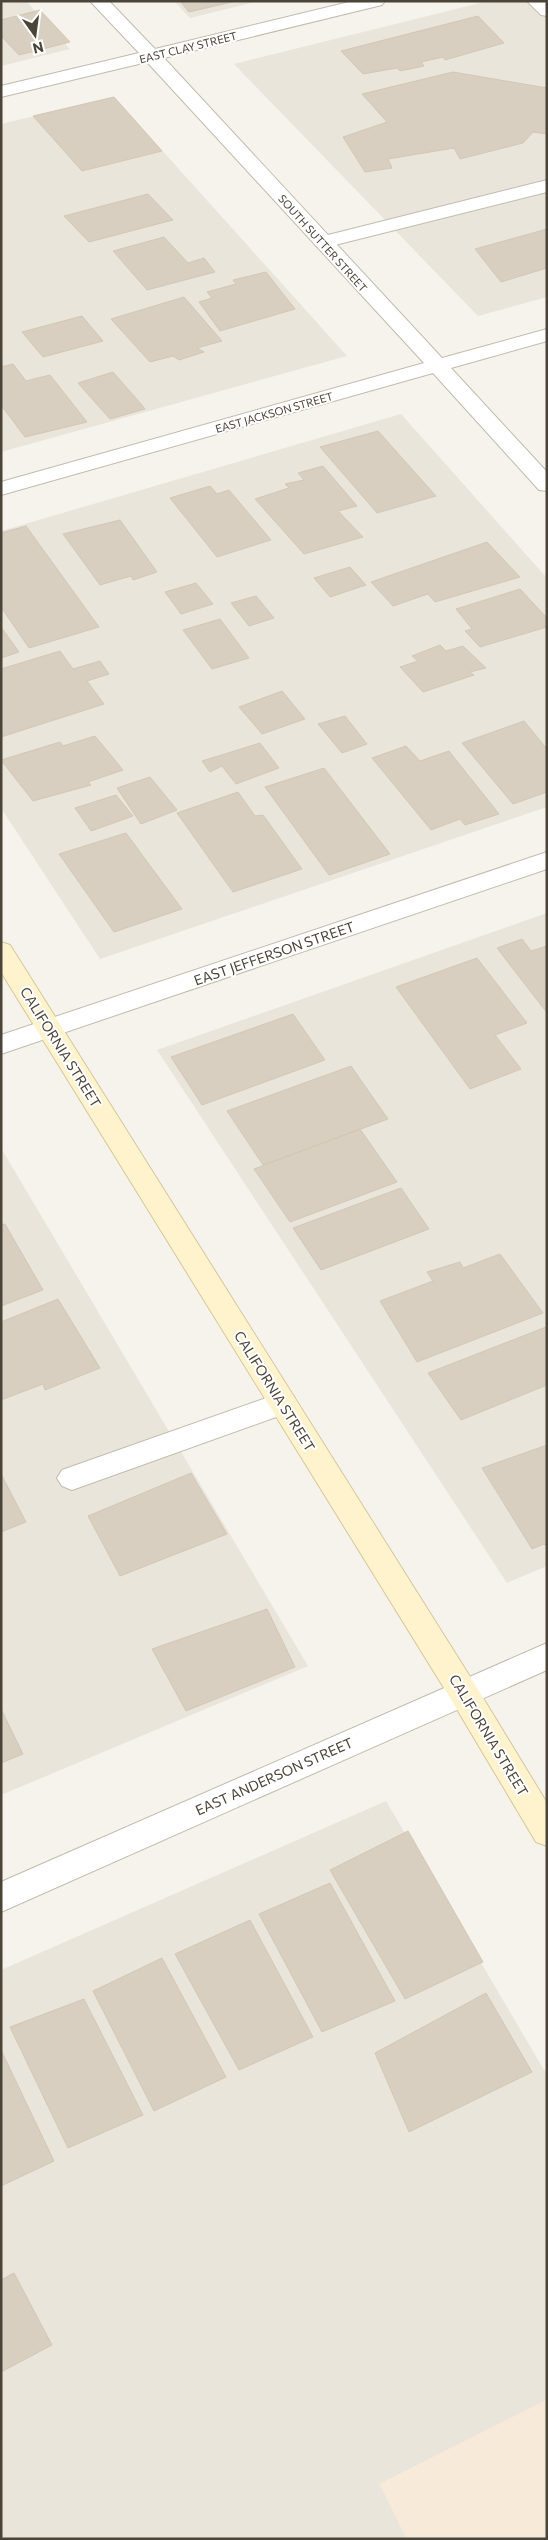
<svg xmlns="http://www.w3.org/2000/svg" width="548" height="2540" viewBox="0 0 548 2540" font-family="Commissioner,sans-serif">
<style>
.residential{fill:#eae5da}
.commercial{fill:#f7ead8}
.building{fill:#d8cfc1;stroke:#d3c7b4}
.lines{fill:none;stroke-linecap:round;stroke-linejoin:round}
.lane-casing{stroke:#c2bbae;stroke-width:2}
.street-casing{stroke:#c2bbae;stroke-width:2}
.secondary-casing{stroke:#d6c79b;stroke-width:2}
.lane{fill:#fff;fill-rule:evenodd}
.street{fill:#fff;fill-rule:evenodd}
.secondary{fill:#fff3cd;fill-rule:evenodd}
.labels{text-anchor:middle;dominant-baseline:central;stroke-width:4;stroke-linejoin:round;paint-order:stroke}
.far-street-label{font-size:11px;fill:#4b4439;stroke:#fff}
.street-label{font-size:14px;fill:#4b4439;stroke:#fff}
</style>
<rect width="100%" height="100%" fill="#f6f3ec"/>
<!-- residential -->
<path class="residential" d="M1,1h25l44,48 -69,17z
M174,1h85l-69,17z
M488,1h59v296l-69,19 -244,-252z
M114,97l233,259 -346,96v-328z
M401,414l146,164v229l-447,152 -99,-151v-277z
M547,913v653l-40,17 -350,-533z
M1,1148l307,518 -307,129z
M386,1801l161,274v325l-167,84 27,55h-406v-569z"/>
<!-- commercial -->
<path class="commercial" d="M547,2400v139h-140l-27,-55z"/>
<!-- building -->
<path class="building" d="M180,1h56l-47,11z
M40,10l30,32 -51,13 -18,-19v-16z
M478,16l26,27 -59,17 -2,-3 -22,5 3,4 -24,5 -3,-3 -34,6 -22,-23z
M453,72l94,16v46l-14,-2 -10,11 -63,16 -6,-11 -66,11 4,9 -27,4 -22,-35 44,-15 -25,-28z
M114,97l48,54 -80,20 -49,-55z
M148,194l25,26 -84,22 -25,-26z
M547,229v39l-46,14 -26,-33z
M164,237l24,26 16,-5 11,14 -68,18 -34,-39z
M266,272l29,37 -75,22 -21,-29 13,-4 -5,-6 29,-8 -3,-4z
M184,297l38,44 -25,7 7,4 -25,8 -6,-4 -23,6 -39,-43z
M82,316l21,25 -60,16 -21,-25z
M13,364l13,17 24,-6 37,47 -62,15 -24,-32v-38z
M113,372l28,32 4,5 -35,10 -32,-36z
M378,431l58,65 -59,17 -57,-66z
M323,466l34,40 -19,5 25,26 -59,17 -49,-55 34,-11 -4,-4 19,-4 -6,-7z
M210,486l7,8 12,-4 42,50 -54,17 -47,-59z
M120,520l37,52 -24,8 -2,-4 -31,9 -37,-51z
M26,526l73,101 -70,21 -28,-41v-74z
M487,542l33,35 -85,25 -7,-8 -35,12 -22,-24z
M350,567l16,18 -36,12 -16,-19z
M196,583l17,21 -32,10 -16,-22z
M520,589l27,29v9l-67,20 -15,-16 7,-2 -16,-20z
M256,596l18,22 -25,8 -18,-23z
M220,619l29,39 -37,11 -29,-39z
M1,627l18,25 -18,6z
M440,645l6,6 17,-5 23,22 -16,4 4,3 -51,17 -23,-25 18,-6 -6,-5z
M60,651l13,18 27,-8 9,13 -22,7 17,23 -103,33v-68z
M282,691l23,28 -43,15 -23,-27z
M345,716l22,28 -25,9 -24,-29z
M524,721l23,28v43l-34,12 -51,-61z
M95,736l28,34 -35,12 3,3 -58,16 -32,-41 59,-18 3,4z
M260,743l19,25 -43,16 -14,-18 -12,6 -8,-11z
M406,746l14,15 29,-10 50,63 -34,11 -5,-6 -29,11 -59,-72z
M324,768l66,86 -61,21 -64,-88z
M150,777l27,33 -36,14 -24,-36z
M238,792l17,24 8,-1 39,54 -69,23 -56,-79z
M116,795l17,21 -42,15 -16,-23z
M126,833l56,76 -68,23 -55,-78z
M522,939l9,12 16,-5v67l-50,-65z
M477,958l50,65 -32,12 26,34 -51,20 -74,-102z
M293,1014l32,46 -123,45 -31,-48z
M351,1066l37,53 -125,46 -36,-54z
M360,1129l37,53 -107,40 -36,-53z
M401,1188l28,41 -108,41 -28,-42z
M5,1224l38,66 -42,16v-81z
M500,1254l43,59 -126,49 -37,-61 53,-20 -6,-9 33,-10 3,6z
M58,1299l42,69 -55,22 -2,-6 -42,16v-78z
M546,1327l1,58 -86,35 -33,-47z
M547,1445v101l-3,-2 -12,5 -50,-81z
M191,1473l36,61 -107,42 -32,-60z
M1,1474l25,48 -25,10z
M267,1609l28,58 -109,44 -34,-62z
M1,1709l22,45 -22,9z
M408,1831l75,131 -78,37 -75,-129z
M330,1883l65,118 -73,31 -63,-118z
M250,1920l63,117 -74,33 -64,-116z
M162,1958l64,119 -72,34 -61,-120z
M486,1993l46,79 -123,60 -34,-79z
M84,1999l59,116 -75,33 -58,-121z
M1,2050l53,111 -53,25z
M14,2273l38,72 -51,27v-92z"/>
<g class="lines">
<defs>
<path id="lane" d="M527,1h20v15l-6,-1z
M547,180v12l-224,56 -7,-2 -3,-4 3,-4z
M283,1392l10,3 4,8 -4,8 -221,79 -10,-4 -5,-8 5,-8z"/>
<path id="street" d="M90,1h19l46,48 198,-48h32l-3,4 -218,53 278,300 105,-29v12l-96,27 96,104v19l-8,-1 -106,-117 -432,122v-13l423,-119 -277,-301 -146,35v-11l138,-33z
M547,852v17l-546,185v-19z
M547,1643v27l-546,242v-30z"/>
<path id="secondary" d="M1,942l9,3 464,738 73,120v43l-11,-4 -84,-141 -451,-729z"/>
</defs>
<!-- lane casing -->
<use href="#lane" class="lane-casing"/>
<!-- street casing -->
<use href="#street" class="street-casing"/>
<!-- secondary casing -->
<use href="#secondary" class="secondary-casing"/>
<!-- lane -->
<use href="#lane" class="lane"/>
<!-- street -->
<use href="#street" class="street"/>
<!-- secondary -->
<use href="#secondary" class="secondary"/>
</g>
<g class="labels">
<!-- far-street labels -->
<g class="far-street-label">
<text transform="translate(188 47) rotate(-14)">EAST CLAY STREET</text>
<text transform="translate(323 243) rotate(48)">SOUTH SUTTER STREET</text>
<text transform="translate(274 412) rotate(-16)">EAST JACKSON STREET</text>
</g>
<!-- street labels -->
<g class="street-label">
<text transform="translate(274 953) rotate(-19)">EAST JEFFERSON STREET</text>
<text transform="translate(61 1047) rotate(58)">CALIFORNIA STREET</text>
<text transform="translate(275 1391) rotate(58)">CALIFORNIA STREET</text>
<text transform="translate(489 1735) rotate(59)">CALIFORNIA STREET</text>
<text transform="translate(274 1776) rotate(-24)">EAST ANDERSON STREET</text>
</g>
</g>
<!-- border -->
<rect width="548" height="2540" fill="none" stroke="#4b4439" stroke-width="5"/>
<!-- north arrow -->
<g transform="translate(35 35) rotate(166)" stroke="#ffffff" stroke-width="4" paint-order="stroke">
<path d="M0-4L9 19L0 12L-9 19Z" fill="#4b4439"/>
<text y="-8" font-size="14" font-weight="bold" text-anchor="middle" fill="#4b4439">N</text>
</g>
</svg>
